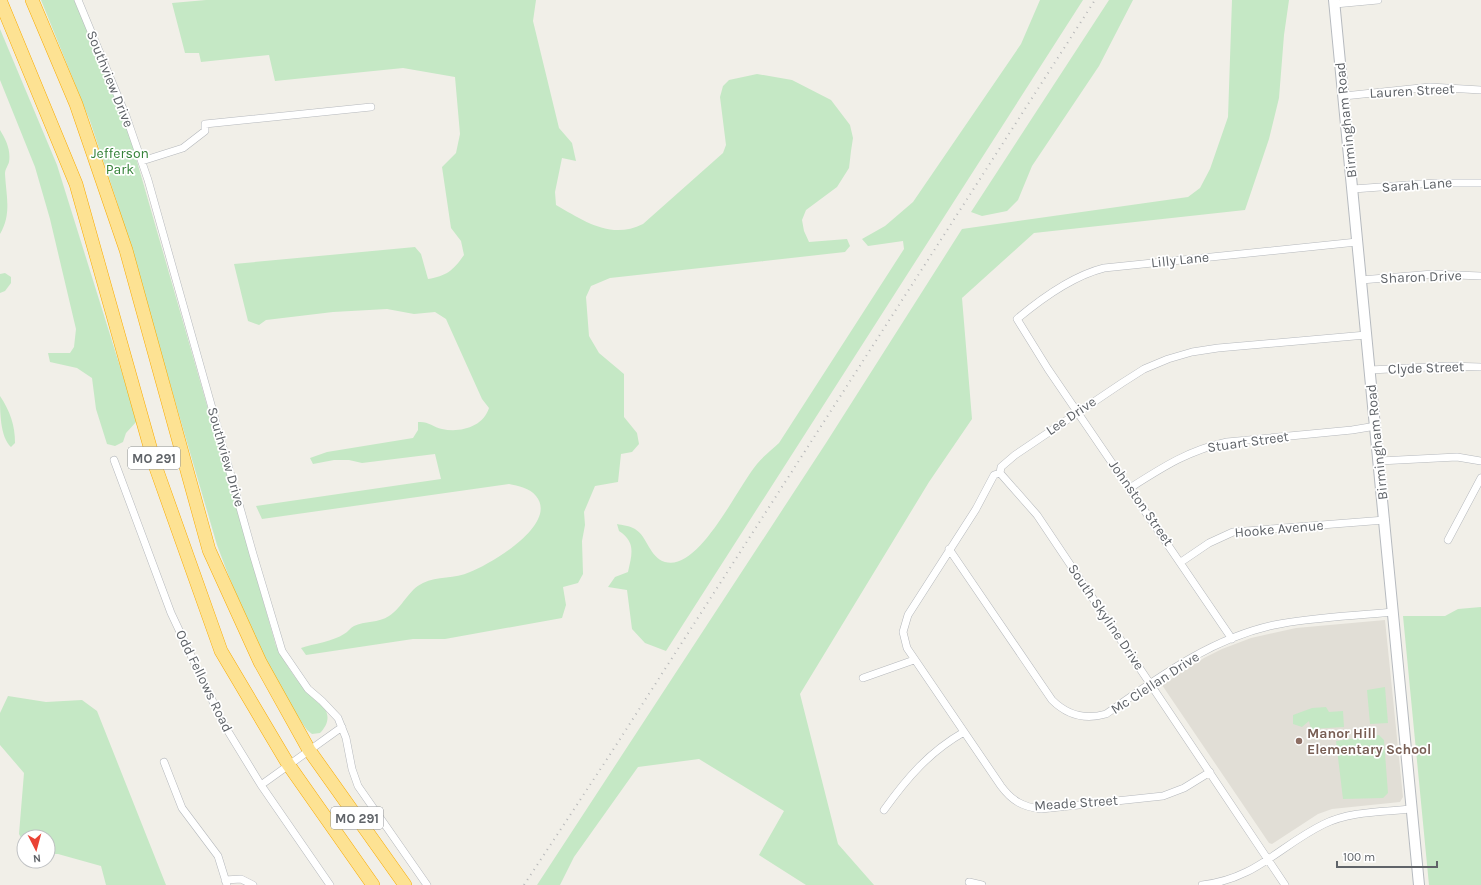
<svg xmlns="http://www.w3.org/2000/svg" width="1481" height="885" viewBox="0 0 1481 885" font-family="Karla,sans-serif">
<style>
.education{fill:#e1ded6}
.green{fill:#c5e8c5}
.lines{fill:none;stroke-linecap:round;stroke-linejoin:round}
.street-casing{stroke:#b5b8bc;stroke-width:8}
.secondary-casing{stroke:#b6babf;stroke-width:12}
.highway-casing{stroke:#f9ab00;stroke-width:14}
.street{stroke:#fff;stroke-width:7}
.secondary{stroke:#fff;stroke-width:10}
.highway{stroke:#fde293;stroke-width:13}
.rail{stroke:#b6b7b8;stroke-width:2;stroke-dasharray:1 5;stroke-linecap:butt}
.education-dot{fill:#8d6e63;stroke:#fff;stroke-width:1.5}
.labels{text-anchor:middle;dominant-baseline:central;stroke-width:3.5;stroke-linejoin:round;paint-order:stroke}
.shield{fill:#fff;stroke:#8f9295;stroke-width:1}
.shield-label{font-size:13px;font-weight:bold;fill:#5f6368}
.street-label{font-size:14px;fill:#5f6368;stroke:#fff}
.park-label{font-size:14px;fill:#348238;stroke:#fff}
.education-label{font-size:14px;font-weight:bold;fill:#785e54;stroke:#fff;text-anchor:start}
</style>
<rect width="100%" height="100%" fill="#f1efe8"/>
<!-- education -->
<path class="education" d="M1385,620l18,177 -3,5 -68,7 -14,5 -46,30 -3,-1 -107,-158 42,-27 18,-9 29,-11 45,-10z"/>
<!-- green -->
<path class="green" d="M41,0h33l43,101 15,43 144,502c11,20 22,38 39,54 4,4 11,8 12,14 2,7 -2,14 -7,19l-8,1 -5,-4c-40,-56 -66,-121 -90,-185l-100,-343 -27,-81z
M206,0h330l-3,21 26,107 13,15 4,18 -14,-3 -7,34 1,13c28,16 55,35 87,19l80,-71 3,-8 -6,-48 3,-11 6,-6 28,-6 35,6 39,20 19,25 3,13 -2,13 -2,17 -12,19 -31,23 -4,10 2,11 5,11 38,-3 3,7 -5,6 -235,26 -19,8 -5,11 3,39 10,17 25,21v43l13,16 2,11 -7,8 -11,2 -3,28 -23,4 -11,26 1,13 -3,16 1,33 -5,9 -15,4 3,18 -4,13 -117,21h-32l-107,16 -5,-7c12,-4 33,-7 43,-14 4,-2 6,-6 10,-8 10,-5 25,-3 35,-10 14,-9 19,-26 34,-33 14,-7 32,-4 47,-11 21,-8 89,-48 66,-76 -6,-8 -18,-10 -27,-12l-247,35 -6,-13 185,-27 -6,-25 -73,9 -13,-3h-15l-21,4 -3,-6 17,-6 86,-14 5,-8v-8c10,-1 15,5 24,7 18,4 41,-2 47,-21l-7,-9 -36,-80 -11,-7 -21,2 -27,-5 -54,3 -67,8 -7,5 -11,-4 -14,-57 181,-17 6,7 7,25c18,-3 25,-8 36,-24l-3,-14 -10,-13 -9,-61 14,-14 4,-19 -5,-57 -52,-9 -128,13 -6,-26 -68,7 -2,-9h-14l-13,-50z
M1040,0h43l-417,651 -21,-8 -13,-14 -5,-39 -19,-3 7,-10 13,-5c4,-18 8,-30 -9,-41l-2,-7c5,1 13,2 18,5 13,8 14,28 30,33 34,10 73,-76 92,-98 6,-8 15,-14 22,-21l125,-194 -1,-8 -35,5 -6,-7 23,-13 28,-24 108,-158z
M1109,0h24l-34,66 -67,100 -14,34 -11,11 -25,5 -11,-4z
M1232,0h57l-5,35 -5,63 -10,41 -24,71 -211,23 -72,65 10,121 -43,63 -129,212 38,150 36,41h-68l-47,-30 25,-44 -85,-52 -61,8 -64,90 -14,28h-23l289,-442 136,-214 226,-32 12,-9 10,-19 18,-52z
M0,29l57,136 80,256 -11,12 -3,9 -8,4 -8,-2 -11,-35 -4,-31 -15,-10 -27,-6 -2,-9h22l4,-6 2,-18 -26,-110 -15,-52 -35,-87z
M0,130c6,10 11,20 9,32 -1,4 -4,7 -4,12 1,21 7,40 -5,60z
M5,273l6,4v6l-6,8 -5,2v-19z
M0,396c10,15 15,29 15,47l-4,4c-11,-10 -11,-36 -11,-51z
M1481,607v278h-52l-26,-269h42l13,-7z
M1385,687l3,36 -18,1 -3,-34z
M8,696l38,6 36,-2 15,11 69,174h-60l-5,-19 -43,-12h-10v-17h-24v6l-5,-9 5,-61 -24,-28v-32z
M1326,707l3,5 14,-1 1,16 -33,2 -2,-8 -7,6 -9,-3v-9l19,-7z
M1379,735l5,5 4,53 -5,5 -40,1 -7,-58z"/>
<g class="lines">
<defs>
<path id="street" d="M78,0l48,116 22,64 105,374 29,97 26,38 14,12 16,17 8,20 6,31 6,17 69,99
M1335,4l43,-4
M1344,96l86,-9 51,3
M142,161l41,-13 22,-17v-7l166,-17
M1353,189l82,-6h46
M1361,280l72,-6 48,2
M1370,370l78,-4 33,1
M114,460l57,153 52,110 38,62 69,100
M1379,461l78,-4 24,4
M1000,473l-6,2 -18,34 -68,106 -5,17 4,16 94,138c11,15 22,21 40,23l122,-13 21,-8 26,-16
M1000,473l37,42 248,370
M1000,473l1,-6 14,-12 107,-72 22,-14 24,-10 24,-7 26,-4 148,-13
M1130,488c33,-21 59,-38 97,-46l125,-12 24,-4
M1448,540l33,-62
M949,549l103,151c15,15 33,20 54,14 52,-36 104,-75 168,-89 37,-8 80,-9 118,-13
M1181,562l28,-19 24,-11 152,-12
M1232,639l-184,-270 -31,-50c25,-21 55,-43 87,-51l253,-26
M863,678l51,-18
M164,762l18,46 36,48 9,29
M261,785l81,-58
M884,810c23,-32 45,-58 80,-78
M225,880l16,-1 12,6
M969,882l13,3
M1202,885c54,-6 77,-39 122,-61 26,-13 59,-12 87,-15"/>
<path id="secondary" d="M1334,0l85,885"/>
<path id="highway" d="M0,0l76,184 80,284 65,183 67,113 85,121
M32,0l44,104 50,146 83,300 51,112 49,88 96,135"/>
</defs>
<!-- street casing -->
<use href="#street" class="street-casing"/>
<!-- secondary casing -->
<use href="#secondary" class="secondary-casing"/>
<!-- highway casing -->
<use href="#highway" class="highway-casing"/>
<!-- street -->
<use href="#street" class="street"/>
<!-- secondary -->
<use href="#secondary" class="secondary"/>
<!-- highway -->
<use href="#highway" class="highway"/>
<!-- rail -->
<path class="rail" d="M524,885l87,-132 484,-753"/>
</g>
<!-- markers -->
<circle class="education-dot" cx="1299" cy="741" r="4"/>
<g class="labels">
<!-- shield labels -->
<g class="shield">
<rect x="128" y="447" width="52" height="22" rx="3"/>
<rect x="331" y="807" width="52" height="22" rx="3"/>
</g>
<g class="shield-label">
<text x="154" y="458">MO 291</text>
<text x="357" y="818">MO 291</text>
</g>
<!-- street labels -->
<g class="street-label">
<text transform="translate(110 79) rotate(68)">Southview Drive</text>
<text transform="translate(1412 91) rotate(-3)">Lauren Street</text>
<text transform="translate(1346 120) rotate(-96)">Birmingham Road</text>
<text transform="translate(1417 185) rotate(-4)">Sarah Lane</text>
<text transform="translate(1180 260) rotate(-6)">Lilly Lane</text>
<text transform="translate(1421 277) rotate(-2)">Sharon Drive</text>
<text transform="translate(1426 368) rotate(-2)">Clyde Street</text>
<text transform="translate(1071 416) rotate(-34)">Lee Drive</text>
<text transform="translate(1248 442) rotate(-8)">Stuart Street</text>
<text transform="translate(1377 442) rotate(-96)">Birmingham Road</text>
<text transform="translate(226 457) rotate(74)">Southview Drive</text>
<text transform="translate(1141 503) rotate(55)">Johnston Street</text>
<text transform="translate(1279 529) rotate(-5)">Hooke Avenue</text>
<text transform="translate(1106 617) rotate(56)">South Skyline Drive</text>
<text transform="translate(204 681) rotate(64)">Odd Fellows Road</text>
<text transform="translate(1155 683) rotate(-33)">Mc Clellan Drive</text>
<text transform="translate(1076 803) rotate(-4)">Meade Street</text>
</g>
<!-- park labels -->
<g class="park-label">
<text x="120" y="153">Jefferson<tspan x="120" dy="16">Park</tspan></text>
</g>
<!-- education labels -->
<g class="education-label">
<text x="1307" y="733">Manor Hill<tspan x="1307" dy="16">Elementary School</tspan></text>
</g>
</g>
<!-- north arrow -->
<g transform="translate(36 849) rotate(174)"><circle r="19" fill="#ffffff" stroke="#bfc1c3"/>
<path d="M0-3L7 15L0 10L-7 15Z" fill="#ea4335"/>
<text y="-6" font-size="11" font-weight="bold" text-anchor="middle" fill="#5f6368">N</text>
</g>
<!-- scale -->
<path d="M1337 861v6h100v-6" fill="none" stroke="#5f6368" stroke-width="2"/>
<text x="1343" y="861" font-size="12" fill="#5f6368" stroke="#ffffff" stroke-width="3" paint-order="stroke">100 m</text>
</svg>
